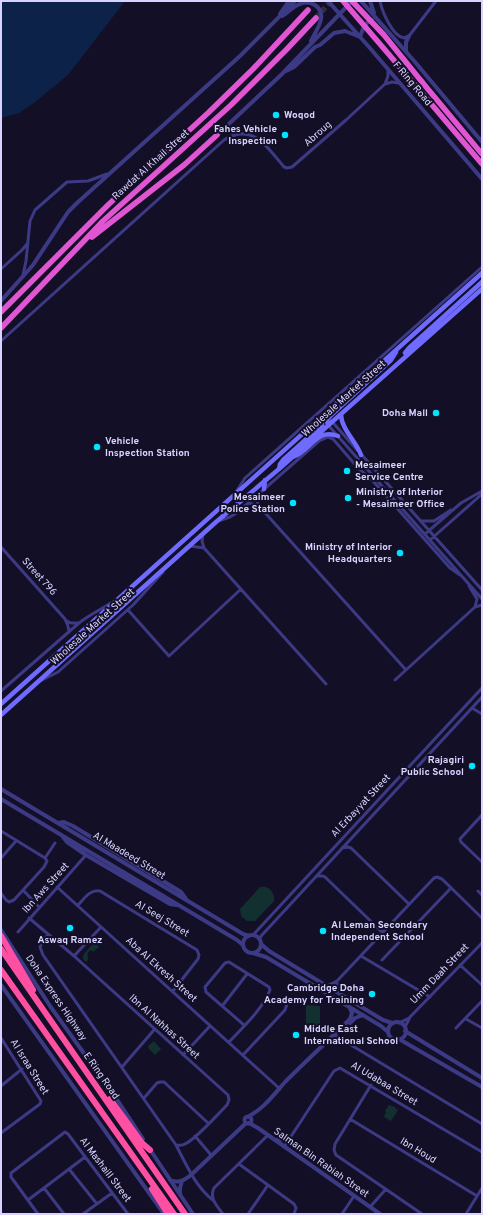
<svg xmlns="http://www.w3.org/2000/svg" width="483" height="1215" viewBox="0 0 483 1215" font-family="Overpass,sans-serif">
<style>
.green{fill:#12302f}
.water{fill:#0c2248}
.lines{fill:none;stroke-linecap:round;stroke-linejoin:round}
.trunk-tunnel{stroke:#312d47;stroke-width:5.5;stroke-dasharray:5.5 3;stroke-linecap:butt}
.minor{stroke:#3d3a85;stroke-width:3}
.tertiary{stroke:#3d3a85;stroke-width:4}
.secondary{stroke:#6f6bff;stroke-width:4.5}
.trunk{stroke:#e055d1;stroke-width:5.5}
.motorway{stroke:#ff4fa3;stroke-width:6}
.trunk-bridge{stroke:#e055d1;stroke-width:5.5}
.poi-dot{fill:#00e5ff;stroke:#130f26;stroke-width:1.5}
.labels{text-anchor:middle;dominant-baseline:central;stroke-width:4;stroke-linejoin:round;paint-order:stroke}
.street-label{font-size:10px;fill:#d9d4ff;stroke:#130f26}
.poi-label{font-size:10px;font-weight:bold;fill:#d9d4ff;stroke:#130f26;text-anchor:start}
</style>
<rect width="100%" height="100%" fill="#130f26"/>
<!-- green -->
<path class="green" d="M260,887c9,-2 15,5 14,14l-19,20h-8l-6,-5 -1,-7z
M99,937l2,3 -5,4 3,3 -6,5 -2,-2c-5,3 -3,5 -3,10l-2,2 -3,-3v-4z
M307,1005l13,1v23h-14v-23z
M154,1041l7,8 -6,6 -6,-6 -1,-3z
M389,1105l6,2v1l3,2 -7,11 -7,-4 2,-5 -1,-1z"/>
<!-- water -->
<path class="water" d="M1,1h124l-57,74 -33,27 -16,11 -18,5z"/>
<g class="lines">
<!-- trunk-tunnel -->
<path class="trunk-tunnel" d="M316,18l15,-17"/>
<!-- minor -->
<path class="minor" d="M380,1c2,10 12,35 24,37l5,-2 27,-35
M385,84l7,-2 6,1
M1,269l21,-19 5,-6
M23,275l3,-14 4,-40 5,-11 32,-28 21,-1 19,-7
M1,341l223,-201c29,-18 43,7 60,27l3,1 5,-1 54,-47 39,-36 3,-8v-6
M328,417l29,33
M328,425l154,174
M361,454l121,136
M236,492l9,-14 237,-211
M258,495l-1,6 2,5 147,164
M249,503l10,3
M218,521l12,-4 8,-5 81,-71 9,-4 5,2 26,30 13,11 78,88 10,7
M421,521h13l17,-11
M203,534l-1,7 2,7 122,136
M425,534l36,-31 21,-12
M430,540l52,-46
M190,546l14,2
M1,547l64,72 3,7 1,6
M469,586l8,13 -2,8
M128,610l41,46 72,-67
M67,621l4,2h8
M42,680l16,-8 75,-67 30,-33
M395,680l80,-73 7,-2
M1,691l78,-68c10,-8 21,-13 32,-20
M472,708l10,6
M482,815l-22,24 1,3 21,20
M1,831l44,27
M342,848l6,-1 3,1 58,56
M1,858l15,-17
M317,876h6l2,1 58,56
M57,887l223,202
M23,890l16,17
M478,891l4,4
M1,893l5,7 3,2 5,-2 30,-33 3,-6 -2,-3 10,-15
M78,905c6,-6 12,-16 22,-14l97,59 2,5 -1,4 -25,32
M29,918l45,38 154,139 1,5 -2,5c-10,10 -31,34 -42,39 -3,2 -5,1 -9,1
M18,932l68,-77
M48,935l-5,5 -3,7 3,8 133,190c10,19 20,43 38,56
M253,935l229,-247
M259,939l3,-4 220,-238
M74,956l27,-29
M361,956l69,41
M382,960l69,-72
M460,965l22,20
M337,981v11
M327,986l10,-5 97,-103 3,-1 5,2 40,39
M223,1005l24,-31
M466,1019l16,9
M399,1023l10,-5
M405,1027l5,-10 72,-74
M456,1028l26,-27
M336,1036l146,88
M1,1038l40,63 -1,3 -39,29
M229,1042c14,-15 33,-32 41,-52l-1,-3 -40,-25 -4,1 -20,24 1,5 38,33
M183,1055l27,-29
M243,1055l42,-45 2,-6
M122,1067l32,-37
M371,1085l-36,59 -1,6 2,5 86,59
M1,1086l21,-17
M144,1098l13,-15 3,-1h4l44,41
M350,1119l127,77
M195,1136l16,19
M284,1147l50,-76 6,-3 142,84
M239,1164l55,40 2,4 -2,6
M69,1169l28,35
M44,1188l20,26
M28,1200l57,-43
M370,1207l16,-18
M1,1213l1,1
M38,1214l-27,-37v-4l54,-41 3,2 60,80
M83,1214l29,-21
M223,1214c-6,-8 -14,-16 -9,-26l54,-53
M248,1214l20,-29
M342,1214l12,-18
M466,1214l16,-26"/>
<!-- tertiary -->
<path class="tertiary" d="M328,1l41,46 113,132
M361,1l54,61 67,80
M370,1l4,12
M280,14l9,-13
M282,16c6,-3 11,-10 18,-12 4,-2 10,-2 15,1 14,10 1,25 -4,36
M406,51v-9l3,-6
M286,71l8,-4 21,-20 5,-2 14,-12 11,-2 15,6c3,-8 4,-14 12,-17
M217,135l65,-61 70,-73
M1,301l32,-36 35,-53 9,-9 163,-147 55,-55
M1,789l242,145 6,2
M1,799l236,141 6,5
M58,823l6,-1 9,4 108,66 5,7
M63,837l4,5 19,13 84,49 6,1
M1,930l49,76 66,92 27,41
M243 944a9 9 0 1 1 18 0a9 9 0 1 1-18 0Z
M261,944l8,7 114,69 9,3
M253,953l13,4 115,69 7,6
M1,985l163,229
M388 1031a9 9 0 1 1 18 0a9 9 0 1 1-18 0Z
M350,1023l5,-5 8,-3
M405,1031l77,47
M399,1039l83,48
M244.5 1120a3.5 3.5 0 1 1 7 0a3.5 3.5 0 1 1-7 0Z
M247,1117c16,-7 27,-23 39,-36 21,-21 43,-41 64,-62l2,-6 -2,-5
M249,1123l9,5 122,86
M276,1140l14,-1
M149,1148l44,66
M170,1180c9,4 14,0 21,-5l55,-52
M180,1194v-6l2,-7"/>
<!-- secondary -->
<path class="secondary" d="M405,353l4,-5 73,-66
M341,414c0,15 15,27 20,41
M328,425l-1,-4 1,-3 63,-58 5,-8
M293,457c18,-7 23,-29 45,-21
M279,469l1,-5 3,-4 39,-35v-4l-4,-2
M264,489l1,-9
M1,704l481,-431
M1,715l215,-193 63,-53 203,-180"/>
<!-- trunk -->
<path class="trunk" d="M422,82l60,72
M416,86l66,78
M92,237l92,-72 33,-30
M1,312l108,-108 99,-91 45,-44 55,-59
M1,328l102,-107 128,-116 56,-56 29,-31"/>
<!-- motorway -->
<path class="motorway" d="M1,936l32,54
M1,949l184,265
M1,970l173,244
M110,1099l32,44 8,7
M152,1189l16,25"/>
<!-- trunk-bridge -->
<path class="trunk-bridge" d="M343,1l73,85
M352,1l32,34 38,47"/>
</g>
<!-- markers -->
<g class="poi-dot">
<circle cx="276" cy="115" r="4"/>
<circle cx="285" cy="135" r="4"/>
<circle cx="436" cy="413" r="4"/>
<circle cx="97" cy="447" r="4"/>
<circle cx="347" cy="471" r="4"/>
<circle cx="348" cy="498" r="4"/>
<circle cx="293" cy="503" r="4"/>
<circle cx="400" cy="553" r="4"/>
<circle cx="472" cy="766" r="4"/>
<circle cx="70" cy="928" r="4"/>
<circle cx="323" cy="931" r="4"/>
<circle cx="372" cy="994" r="4"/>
<circle cx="296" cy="1035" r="4"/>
</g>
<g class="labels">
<!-- street labels -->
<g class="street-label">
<text transform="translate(412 84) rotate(50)">F Ring Road</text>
<text transform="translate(318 134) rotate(-42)">Abroug</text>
<text transform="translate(151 165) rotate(-42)">Rawdat Al Khail Street</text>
<text transform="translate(344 399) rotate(-42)">Wholesale Market Street</text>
<text transform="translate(39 577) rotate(48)">Street 796</text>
<text transform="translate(93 627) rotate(-42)">Wholesale Market Street</text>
<text transform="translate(361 806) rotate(-47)">Al Erbayyat Street</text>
<text transform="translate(129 856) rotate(31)">Al Maadeed Street</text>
<text transform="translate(46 888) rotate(-48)">Ibn Aws Street</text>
<text transform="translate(162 919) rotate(31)">Al Seej Street</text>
<text transform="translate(161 970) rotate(42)">Aba Al Ekresh Street</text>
<text transform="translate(440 974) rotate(-46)">Umm Daah Street</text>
<text transform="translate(56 998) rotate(56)">Doha Express Highway</text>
<text transform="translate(164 1027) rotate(42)">Ibn Al Nahhas Street</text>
<text transform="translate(29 1067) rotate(58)">Al Israa Street</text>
<text transform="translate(101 1076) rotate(55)">E Ring Road</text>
<text transform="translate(384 1084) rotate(31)">Al Udabaa Street</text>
<text transform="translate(418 1151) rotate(31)">Ibn Houd</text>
<text transform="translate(321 1163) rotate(35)">Salman Bin Rabiah Street</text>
<text transform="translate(105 1170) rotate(53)">Al Mashaill Street</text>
</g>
<!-- poi labels -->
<g class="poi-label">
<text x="284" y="115">Woqod</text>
<text x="277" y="129" text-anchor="end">Fahes Vehicle<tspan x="277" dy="12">Inspection</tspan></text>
<text x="428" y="413" text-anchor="end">Doha Mall</text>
<text x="105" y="441">Vehicle<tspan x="105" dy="12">Inspection Station</tspan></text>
<text x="355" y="465">Mesaimeer<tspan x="355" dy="12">Service Centre</tspan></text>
<text x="356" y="492">Ministry of Interior<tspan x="356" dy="12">- Mesaimeer Office</tspan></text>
<text x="285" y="497" text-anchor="end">Mesaimeer<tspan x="285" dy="12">Police Station</tspan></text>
<text x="392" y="547" text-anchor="end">Ministry of Interior<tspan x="392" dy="12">Headquarters</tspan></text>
<text x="464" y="760" text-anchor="end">Rajagiri<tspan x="464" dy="12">Public School</tspan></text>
<text x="331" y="925">Al Leman Secondary<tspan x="331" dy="12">Independent School</tspan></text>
<text x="70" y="940" text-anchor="middle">Aswaq Ramez</text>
<text x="364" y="988" text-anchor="end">Cambridge Doha<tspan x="364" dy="12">Academy for Training</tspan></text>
<text x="304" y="1029">Middle East<tspan x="304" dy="12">International School</tspan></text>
</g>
</g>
<!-- border -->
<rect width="483" height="1215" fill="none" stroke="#d9d4ff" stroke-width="4"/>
</svg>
